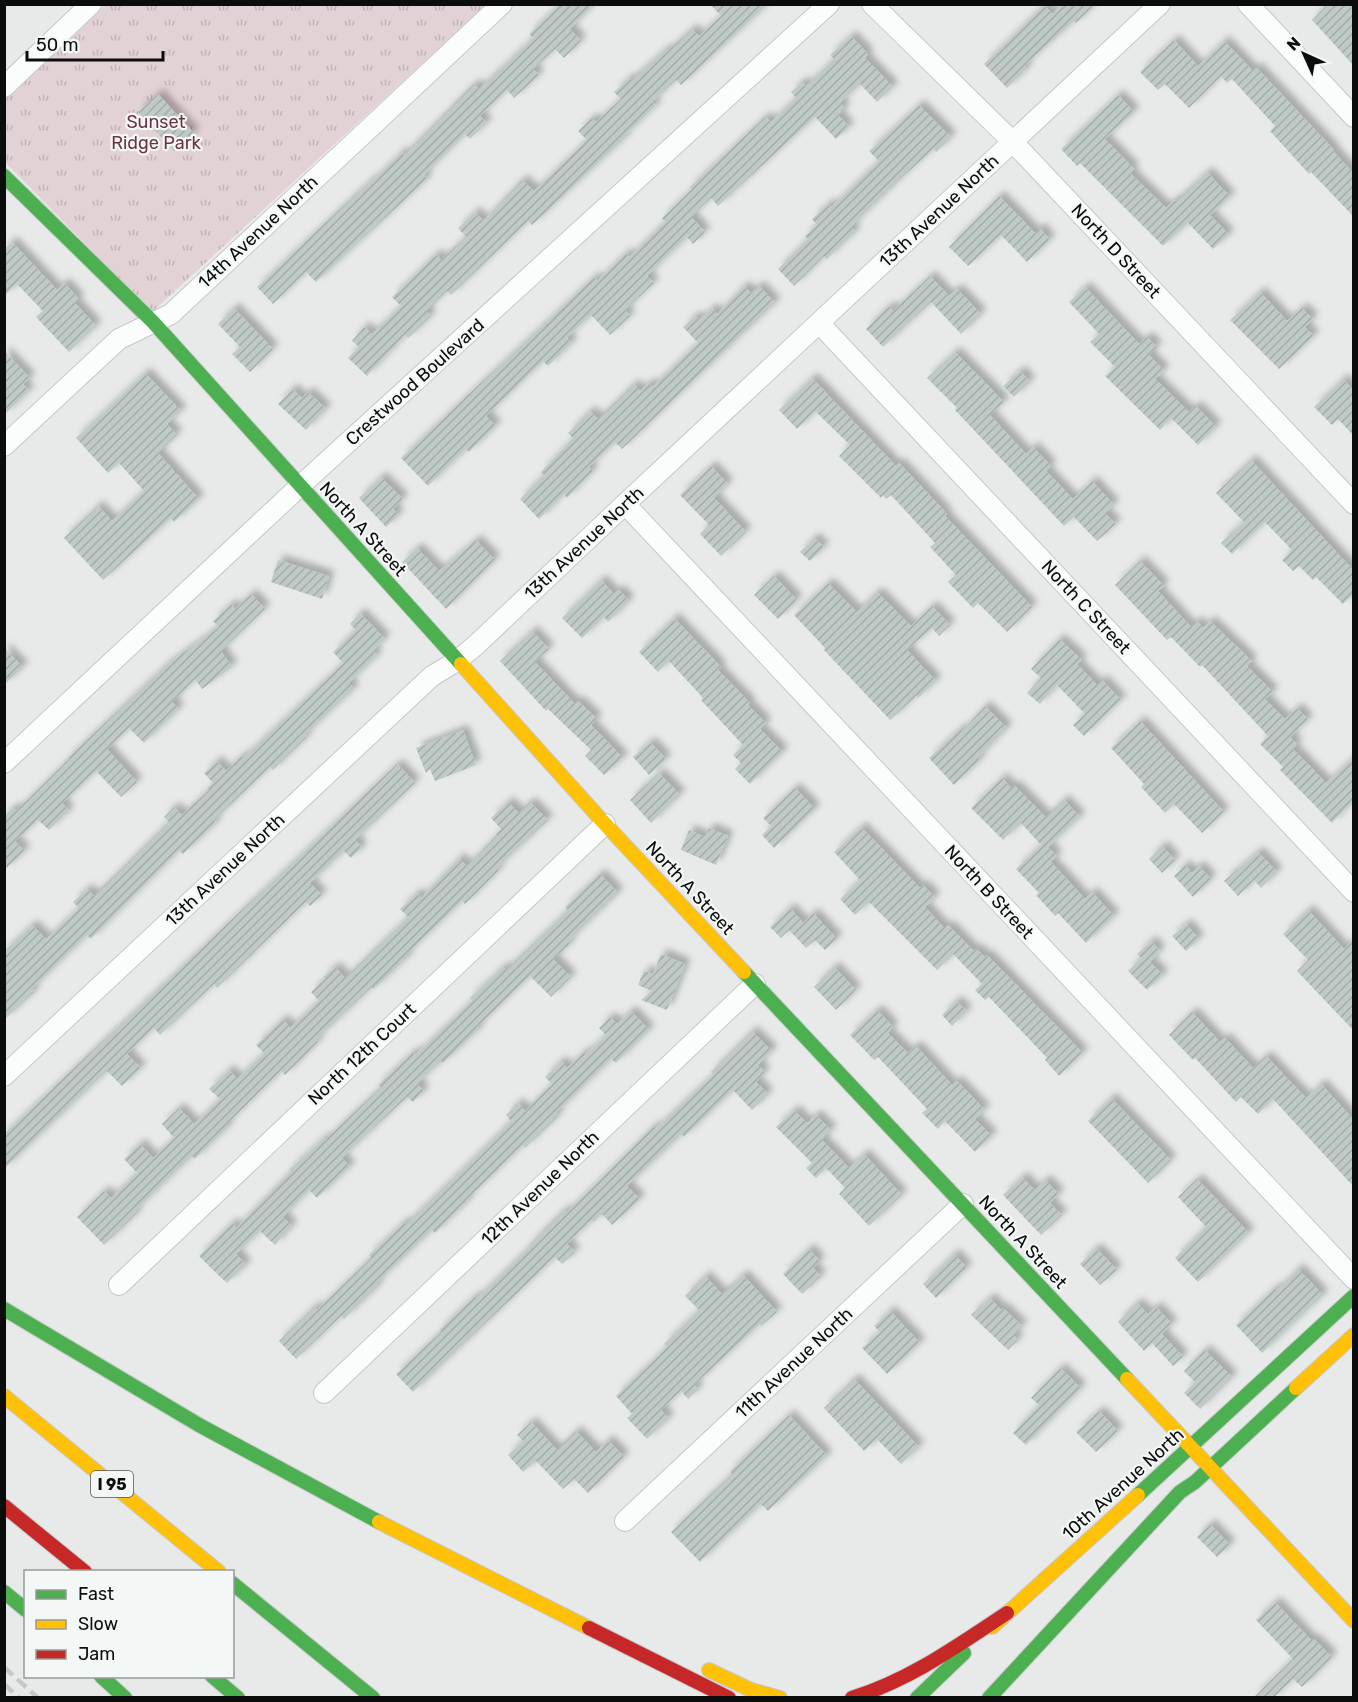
<svg xmlns="http://www.w3.org/2000/svg" width="1358" height="1702" viewBox="0 0 1358 1702" font-family="Rubik,sans-serif">
<style>
.park{fill:url(#park-tufts)}
.building{fill:url(#building-hatch);filter:url(#shadow)}
.lines{fill:none;stroke-linecap:round;stroke-linejoin:round}
.street-casing{stroke:#c6c8c8;stroke-width:22}
.fast-casing{stroke:#c6c8c8;stroke-width:16}
.slow-casing{stroke:#c6c8c8;stroke-width:16}
.jam-casing{stroke:#c6c8c8;stroke-width:16}
.street{stroke:#fbfcfc;stroke-width:20}
.fast{stroke:#4caf50;stroke-width:14}
.slow{stroke:#ffc107;stroke-width:14}
.jam{stroke:#c62828;stroke-width:14}
.rail{stroke:#c8c8c8;stroke-width:4.5;stroke-dasharray:12 6;stroke-linecap:butt}
.labels{text-anchor:middle;dominant-baseline:central;stroke-width:4.5;stroke-linejoin:round;paint-order:stroke}
.shield{fill:#f3f8f7;stroke:#515452;stroke-width:1.5}
.shield-label{font-size:16px;font-weight:bold;fill:#0b0d0c}
.park-label{font-size:18px;fill:#6d3242;stroke:#f3f8f7}
.street-label{font-size:18px;fill:#0b0d0c;stroke:#f3f8f7}
</style>
<defs>
<pattern id="park-tufts" width="24" height="20" patternUnits="userSpaceOnUse" patternTransform="scale(1.5)"><rect width="24" height="20" fill="#e3d2d5"/><path d="M3 7l-1-3M5 7V3M7 7l1-3M15 17l-1-3M17 17v-4M19 17l1-3" fill="none" stroke="#c1b3b6"/></pattern>
<pattern id="building-hatch" width="6" height="6" patternUnits="userSpaceOnUse" patternTransform="scale(1.5)"><rect width="6" height="6" fill="#bfcac7"/><path d="M-1 1l2-2M0 6l6-6M5 7l2-2" fill="none" stroke="#a3acaa"/></pattern>
<filter id="shadow"><feDropShadow dx="5.5" dy="-5.5" stdDeviation="3" flood-color="#0004"/></filter>
</defs>
<rect width="100%" height="100%" fill="#e7eae9"/>
<!-- park -->
<path class="park" d="M105,5h381l-334,307 -147,-150v-63z"/>
<!-- building -->
<path class="building" d="M560,4h34l-24,25 11,12 -17,17 -9,-9 -22,20 6,6 -25,23 -7,-8 -27,26 7,7 -17,16 -5,-5 -41,41 3,4 -111,103 -10,-10 -33,32 -16,-17 114,-107 1,1 30,-29 2,3 70,-71 5,5 54,-51 -4,-4z
M710,4h58l-87,81 -5,-5 -24,22 4,4 -32,30 1,2 -93,87 -4,-4 -77,74 -4,-4 -21,20 5,5 -23,22 -3,-3 -38,41 -19,-18 11,-11 -7,-6 12,-14 8,7 29,-28 -9,-9 44,-43 5,6 25,-23 -8,-9 17,-16 8,9 39,-41 12,11 53,-51 -9,-9 14,-13 4,4 25,-23 -7,-7 15,-14 2,2 35,-31 2,2 24,-22 7,7 22,-20z
M1058,4h37l-19,19 -2,-2 -50,45 3,3 -20,19 -23,-24 60,-59 8,9 8,-7z
M1328,4h20l5,6v55l-41,-45z
M851,36l17,18 -3,4 28,29 -16,15 -17,-18 -20,19 5,6 -7,6 11,12 -13,12 -21,-22 -97,89 -7,-8 -20,19 14,15 -12,12 -6,-7 -40,39 7,7 -29,27 5,6 -20,19 -19,-20 -24,23 5,5 -24,23 -5,-5 -57,55 10,10 -27,26 -3,-3 -38,37 -27,-28 193,-181 3,4 29,-28 3,4 36,-35 -3,-4 30,-29 -2,-2 75,-70 6,5 25,-24 -5,-6 11,-10 4,4 28,-27 -4,-4z
M1174,40l24,26 26,-25 29,30 4,-3 77,82 -1,1 20,22v43l-42,-44 -2,2 -39,-43 5,-5 -43,-47 -5,4 -6,-7 -32,32 -24,-24 -7,6 -18,-18z
M158,94l36,39 -20,18 -36,-39z
M1118,95l16,17 -29,27 29,30 -4,4 36,35 8,-8 2,1 31,-29 23,25 -20,18 19,20 -16,14 -25,-26 -25,23 -83,-83 -3,3 -16,-17z
M919,105l32,32 -15,15 -3,-3 -35,32 -47,46 4,5 -28,27 -3,-3 -30,30 -16,-17 30,-30 -3,-3 12,-11 -5,-6 16,-15 3,3 48,-46 -10,-10z
M999,196l36,37 5,-5 10,12 -23,22 -26,-27 -33,31 -19,-19z
M12,242l45,48 7,-7 15,16 -4,4 21,23 -27,26 -33,-35 7,-6 -26,-27 -13,12v-47z
M930,276l19,20 8,-7 24,25 -20,20 -30,-32 -48,45 -17,-18 23,-23 4,5z
M744,286l7,7 8,-7 16,17 -153,146 -7,-7 -26,25 4,4 -26,27 -3,-4 -25,25 -19,-20 24,-24 -3,-3 32,-34 -5,-5 22,-22 8,8 36,-35 6,7 9,-8 3,4 46,-44 -15,-16 12,-11 4,4 13,-12 5,6z
M1085,287l54,57 8,-7 10,10 -8,8 15,16 -9,8 34,33 7,-6 20,21 -18,18 -27,-27 -11,12 -55,-54 10,-9 -25,-25 9,-8 -30,-32z
M1260,292l27,29 15,-13 11,11 -8,8 9,9 -35,33 -49,-49z
M234,308l39,41 -23,23 -18,-18 8,-7 -22,-23z
M4,351l26,27 -7,6 6,7 -25,24z
M955,352l49,50 -14,13 36,39 7,-7 18,19 -5,5 27,28 19,-18 22,24 -9,8 11,11 -19,17 -23,-24 -10,9 -109,-116 2,-2 -30,-30z
M1020,371l10,11 -16,15 -11,-11z
M145,373l36,38 -14,13 10,11 -19,18 41,46 -25,23 -3,-4 -68,62 -39,-42 34,-32 14,15 32,-30 -25,-28 -11,10 -32,-35z
M812,378l84,88 3,-3 20,21 28,30 -2,2 87,91 -25,25 -29,-29 -5,5 -25,-26 8,-7 -26,-28 5,-4 -44,-48 -5,4 -3,-4 -2,3 -42,-42 11,-11 -35,-34 -18,18 -18,-19z
M1343,379l10,11v45l-15,-16 -6,6 -18,-18z
M292,389l10,9 6,-6 18,17 -20,21 -28,-26z
M1251,460l102,110v24l-10,10 -27,-27 -3,3 -14,-14 -6,5 -11,-11 10,-10 -27,-28 -33,32 -11,-11 23,-21 -28,-29z
M711,466l17,18 -14,14 32,34 -25,24 -21,-22 9,-9 -29,-30z
M381,477l22,22 -10,10 6,6 -13,12 -27,-29z
M814,538l10,9 -14,14 -10,-9z
M476,540l19,20 -49,49 -44,-47 15,-14 22,23z
M278,560l51,16 -7,23 -51,-17z
M1140,561l24,25 -6,5 33,36 6,-6 6,7 7,-7 42,40 -5,5 26,26 -8,7 20,20 12,-11 11,12 -18,17 7,7 -4,5 33,34 27,-25v43l-21,22 -52,-53 3,-3 -23,-23 8,-8 -66,-71 -2,2 -29,-30 -4,3 -52,-55z
M774,576l23,24 -19,19 -24,-24z
M601,580l13,14 5,-4 10,11 -21,21 -4,-5 -22,21 -20,-20z
M828,583l29,29 20,-20 34,34 21,-20 18,19 -11,11 -7,-8 -25,22 29,31 -18,17 -2,-2 -26,24 -66,-70 1,-2 -31,-33z
M251,594l14,15 -44,42 11,16 -30,22 -7,-10 -23,23 7,7 -35,34 -15,-15 -22,21 30,33 -16,15 -25,-26 -34,32 7,8 -20,19 -11,-10 -23,21 10,10 -21,19v-54l9,-8 3,3 53,-52 -1,-1 97,-92 54,-39 -6,-6 18,-17 4,5z
M360,613l25,26 -12,12 4,5 -28,27 5,6 -49,46 2,2 -34,33 -3,-3 -56,53 2,3 -33,31 -4,-4 -88,89 -4,-4 -55,54 2,3 -30,28v-69l28,-26 14,14 33,-31 -6,-6 14,-13 7,7 75,-74 -5,-5 10,-10 8,8 27,-25 -2,-2 6,-5 -9,-10 13,-12 9,10 16,-15 2,1 55,-52 44,-42 -10,-11 23,-22 -6,-6z
M674,618l47,49 -3,3 32,33 -2,2 18,18 -6,6 23,23 -33,32 -15,-15 6,-6 -8,-8 10,-10 -42,-45 2,-2 -34,-37 -11,11 -19,-20z
M532,631l17,18 -14,13 40,42 3,-3 19,18 -6,6 32,33 -19,17 -19,-19 6,-6 -43,-41 -2,2 -46,-50z
M1059,639l23,21 -5,4 20,21 5,-5 19,20 -37,36 -11,-11 12,-11 -28,-29 -17,19 -13,-11 14,-15 -10,-9z
M4,648l19,19 -19,18z
M985,706l22,22 -29,30 2,2 -26,25 -25,-27 31,-29 2,2z
M1140,721l84,91 -22,21 -28,-29 -9,9 -24,-26 3,-3 -33,-36z
M463,730l13,35 -41,16 -5,-12 -4,4 -10,-25z
M650,742l16,17 -17,16 -16,-18z
M397,764l18,19 -60,57 7,8 -11,10 -7,-7 -34,32 12,12 -12,11 -4,-4 -89,86 -3,-4 -54,51 -6,-7 -27,26 14,14 -19,18 -15,-15 -103,98v-35z
M659,773l21,22 -29,28 -21,-23z
M1002,778l9,10 3,-3 32,32 18,-17 16,17 -32,30 9,9 -6,6 34,37 7,-7 22,24 -28,27 -28,-30 -3,3 -19,-21 3,-2 -23,-24 25,-24 -20,-22 -18,17 -32,-32z
M795,788l20,21 -41,39 -12,-13 9,-9 -8,-8z
M508,802l11,11 11,-11 18,18 -51,48 2,2 -34,34 -3,-3 -56,54 2,2 -34,32 -2,-2 -56,53 2,2 -33,33 -4,-4 -55,54 2,2 -33,32 -3,-3 -57,55 2,2 -33,32 -27,-28 27,-26 7,7 26,-25 -13,-14 16,-15 13,14 21,-20 -12,-14 17,-16 15,16 26,-25 -11,-10 20,-19 8,9 27,-26 -8,-8 27,-26 7,9 29,-27 -8,-9 14,-13 -2,-2 12,-10 10,11 63,-61 -8,-8 17,-16 4,5 38,-40 8,8 30,-31 -1,-1 5,-5 -10,-11z
M861,827l59,61 3,-3 12,13 -10,9 20,22 3,-4 26,26 3,-2 8,8 2,-2 96,98 -24,23 -14,-16 2,-2 -58,-61 -4,3 -10,-10 7,-6 -29,-30 -16,16 -68,-68 -14,13 -15,-16 20,-19 -26,-28z
M709,828l19,8 -12,29 -35,-15 8,-20 16,7z
M1162,846l13,14 -13,13 -13,-14z
M1258,852l19,20 -16,16 -7,-8 -16,16 -14,-15z
M1185,865l7,8 7,-7 12,13 -18,18 -19,-21z
M600,874l18,19 -50,49 2,2 -17,15 18,18 -20,20 -21,-21 -53,51 2,2 -36,34 -2,-2 -24,23 7,7 -11,11 -6,-5 -65,61 8,9 -33,31 -8,-8 -26,27 9,9 -17,19 -15,-14 -24,23 10,11 -19,18 -11,-10 -17,-17 33,-33 4,5 55,-57 -1,-2 34,-31 1,2 56,-53 -3,-2 35,-33 2,3 57,-54 -2,-3 33,-31 3,3 62,-60 -3,-3z
M790,908l13,15 10,-10 24,26 -12,11 -10,-10 -9,8 -17,-18 -8,8 -11,-11z
M1308,910l36,39 9,-9v90l-56,-59 11,-11 -25,-26z
M1186,924l13,15 -13,12 -14,-15z
M1151,941l9,10 -10,11 13,13 -16,15 -19,-19 13,-13 -4,-4z
M661,954l24,10 -18,46 -26,-10 11,-9 -14,-6 6,-14 9,3z
M834,967l22,23 -20,20 -22,-23z
M956,1001l11,10 -15,15 -10,-11z
M877,1010l16,17 -5,6 20,20 8,-7 36,39 5,-4 28,29 -10,9 17,17 -17,16 -30,-31 -7,8 -16,-16 5,-4 -49,-52 -4,3 -24,-25z
M631,1011l18,19 -33,33 -5,-4 -55,54 2,3 -33,32 -2,-3 -57,55 2,1 -33,32 -3,-3 -56,54 2,2 -34,33 -3,-3 -45,43 -17,-18 35,-34 3,3 54,-52 -2,-3 35,-33 2,2 105,-103 -5,-6 12,-12 7,8 27,-27 -7,-7 16,-16 6,7 17,-16 2,2 20,-19 -7,-7 11,-11 7,7z
M1192,1012l28,30 5,-4 28,30 13,-12 40,42 15,-14 32,35v67l-80,-87 -15,15 -17,-17 -5,5 -41,-44 -2,2 -24,-25z
M752,1031l20,20 -14,14 7,7 -9,10 12,12 -16,16 -19,-20 -49,47 -2,-3 -55,52 13,13 -28,26 -10,-11 -8,8 -2,-2 -25,24 8,8 -13,12 -7,-7 -142,135 -17,-18 45,-42 -2,-2 36,-34 2,2 54,-53 -1,-1 34,-34 2,3 88,-87 2,2 57,-53 -2,-3z
M1111,1098l60,62 -23,23 -60,-62z
M794,1110l13,13 9,-8 15,15 -9,10 27,28 15,-14 38,41 -33,31 -30,-32 6,-6 -19,-20 -10,10 -10,-10 6,-5 -36,-36z
M1022,1177l13,13 10,-10 14,14 -9,9 12,12 -21,20 -38,-40z
M1197,1179l52,54 -51,49 -23,-24 31,-31 -28,-30z
M1096,1248l21,22 -17,15 -20,-21z
M809,1249l11,12 -7,7 8,8 -19,18 -19,-20z
M954,1254l13,14 -31,30 -13,-14z
M1298,1269l25,26 -61,58 -26,-28 39,-37 2,2z
M743,1275l34,37 -16,14 -1,-2 -66,61 4,4 -10,10 -7,-8 -20,19 8,8 -22,21 -20,-21 5,-4 -16,-18 51,-49 -3,-3 35,-34 -14,-14 20,-20 17,18z
M990,1298l11,12 2,-2 19,18 -9,9 5,5 -10,10 -37,-35z
M1137,1303l11,11 8,-7 16,17 -10,10 21,23 -10,9 -21,-23 -8,8 -26,-29z
M890,1311l30,32 -33,31 -25,-26 18,-16 -6,-6z
M1205,1350l27,27 -32,32 -16,-16 11,-11 -11,-11z
M1060,1368l21,20 -55,57 -13,-12 26,-28 -8,-7z
M854,1379l65,68 -18,17 -24,-25 -13,12 -40,-43z
M1099,1411l19,20 -22,21 -20,-20z
M789,1415l38,41 -59,55 -7,-7 -61,58 -29,-30 61,-58 -2,-3z
M531,1422l26,28 19,-19 20,21 12,-12 16,17 -36,36 -14,-14 -11,10 -27,-28 -13,11 -15,-17 15,-14 -6,-6z
M1210,1524l20,21 -13,12 -20,-20z
M1275,1602l37,39 2,-2 18,18 -30,30 -9,-8 -20,19h-20l40,-39 -37,-39z"/>
<g class="lines">
<defs>
<path id="street" d="M872,4l141,138 341,362
M1248,4l106,113
M4,87l87,-83
M819,323l535,569
M4,446l115,-107 52,-25 331,-310
M625,504l729,775
M4,763l296,-277 529,-482
M4,1076l428,-400 25,-15 19,-16 149,-141 535,-500
M119,1285l486,-461
M324,1393l431,-409
M625,1521l338,-317"/>
<path id="fast" d="M4,176l149,146 308,342
M744,972l383,407
M4,1309l195,116 180,97
M1138,1495l216,-199
M232,1583l141,115
M4,1592l22,18
M101,1676l24,22
M212,1676l26,22
M917,1698l47,-45
M989,1698l191,-206 15,-10 101,-94"/>
<path id="slow" d="M461,664l144,160 139,148
M1127,1379l227,242
M1296,1388l58,-53
M4,1396l215,176
M379,1522l210,106
M992,1627l146,-132
M709,1670l42,20 29,8"/>
<path id="jam" d="M4,1506l81,66
M589,1628l140,70
M852,1698c58,-18 105,-52 155,-85"/>
</defs>
<!-- street casing -->
<use href="#street" class="street-casing"/>
<!-- fast casing -->
<use href="#fast" class="fast-casing"/>
<!-- slow casing -->
<use href="#slow" class="slow-casing"/>
<!-- jam casing -->
<use href="#jam" class="jam-casing"/>
<!-- street -->
<use href="#street" class="street"/>
<!-- fast -->
<use href="#fast" class="fast"/>
<!-- slow -->
<use href="#slow" class="slow"/>
<!-- jam -->
<use href="#jam" class="jam"/>
<!-- rail -->
<path class="rail" d="M4,1667l34,31
M4,1684l15,14"/>
</g>
<g class="labels">
<!-- shield labels -->
<rect class="shield" x="91" y="1471" width="42" height="26" rx="4.5"/>
<g class="shield-label">
<text x="112" y="1484">I 95</text>
</g>
<!-- park labels -->
<g class="park-label">
<text x="156" y="122">Sunset<tspan x="156" dy="21">Ridge Park</tspan></text>
</g>
<!-- street labels -->
<g class="street-label">
<text transform="translate(939 211) rotate(-43)">13th Avenue North</text>
<text transform="translate(258 232) rotate(-43)">14th Avenue North</text>
<text transform="translate(1116 251) rotate(47)">North D Street</text>
<text transform="translate(415 382) rotate(-42)">Crestwood Boulevard</text>
<text transform="translate(363 529) rotate(48)">North A Street</text>
<text transform="translate(584 543) rotate(-43)">13th Avenue North</text>
<text transform="translate(1086 607) rotate(47)">North C Street</text>
<text transform="translate(225 870) rotate(-43)">13th Avenue North</text>
<text transform="translate(690 888) rotate(47)">North A Street</text>
<text transform="translate(989 892) rotate(47)">North B Street</text>
<text transform="translate(362 1054) rotate(-43)">North 12th Court</text>
<text transform="translate(540 1188) rotate(-44)">12th Avenue North</text>
<text transform="translate(1023 1242) rotate(47)">North A Street</text>
<text transform="translate(794 1363) rotate(-43)">11th Avenue North</text>
<text transform="translate(1123 1484) rotate(-42)">10th Avenue North</text>
</g>
</g>
<!-- border -->
<rect width="1358" height="1702" fill="none" stroke="#0b0d0c" stroke-width="12"/>
<!-- legend -->
<rect x="24" y="1570" width="210" height="108" fill="#f3f8f7" stroke="#969a99" stroke-width="1.5"/>
<rect x="36" y="1590" width="30" height="9" fill="#4caf50" stroke="#969a99" stroke-width="1.5"/>
<text x="78" y="1600" font-size="18" fill="#0b0d0c">Fast</text>
<rect x="36" y="1620" width="30" height="9" fill="#ffc107" stroke="#969a99" stroke-width="1.5"/>
<text x="78" y="1630" font-size="18" fill="#0b0d0c">Slow</text>
<rect x="36" y="1650" width="30" height="9" fill="#c62828" stroke="#969a99" stroke-width="1.5"/>
<text x="78" y="1660" font-size="18" fill="#0b0d0c">Jam</text>
<!-- north arrow -->
<g transform="translate(1304 54) rotate(315)" stroke="#f3f8f7" stroke-width="4.5" paint-order="stroke">
<path d="M0-4.5L10 22L0 15L-10 22Z" fill="#0b0d0c"/>
<text y="-9" font-size="16" font-weight="bold" text-anchor="middle" fill="#0b0d0c">N</text>
</g>
<!-- scale -->
<path d="M27 51v9h136v-9" fill="none" stroke="#0b0d0c" stroke-width="3"/>
<text x="36" y="51" font-size="18" fill="#0b0d0c" stroke="#f3f8f7" stroke-width="4.5" paint-order="stroke">50 m</text>
</svg>
